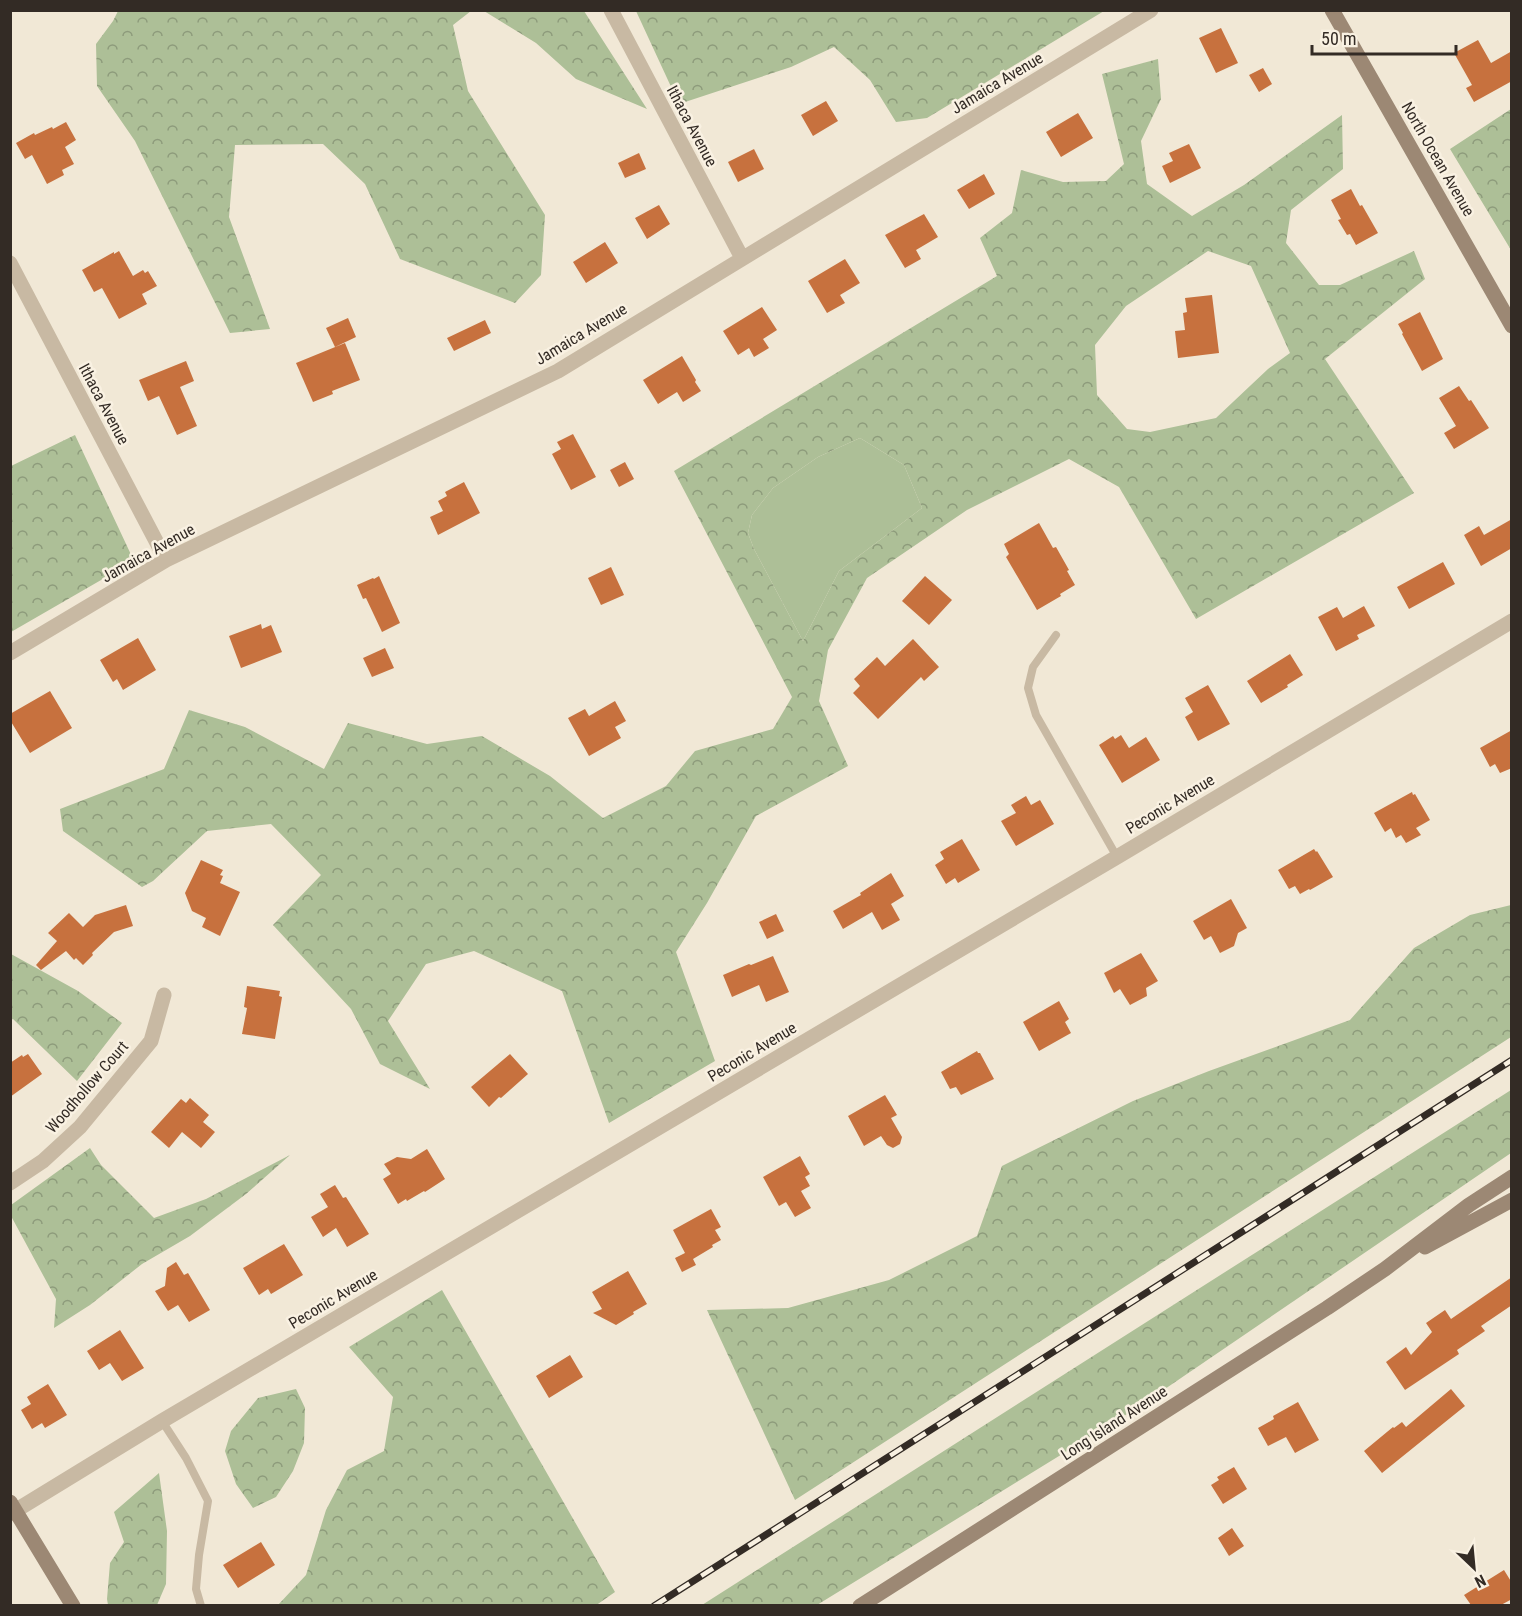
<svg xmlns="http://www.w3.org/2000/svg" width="1522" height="1616" viewBox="0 0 1522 1616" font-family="'Roboto Condensed',sans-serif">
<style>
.green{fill:#adbf97}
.forest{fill:url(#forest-crowns);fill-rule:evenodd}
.building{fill:#c7713e}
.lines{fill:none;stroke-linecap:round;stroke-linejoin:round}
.lane{stroke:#c8b9a3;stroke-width:8}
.street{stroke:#c8b9a3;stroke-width:15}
.secondary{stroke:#9c8874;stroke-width:15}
.rail-casing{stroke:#332b25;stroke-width:7}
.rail{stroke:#f9f1e2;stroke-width:4.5;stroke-dasharray:14;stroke-linecap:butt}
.labels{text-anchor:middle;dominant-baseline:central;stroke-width:5;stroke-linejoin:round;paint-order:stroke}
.street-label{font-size:16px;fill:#332b25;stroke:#f9f1e2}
</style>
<defs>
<pattern id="forest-crowns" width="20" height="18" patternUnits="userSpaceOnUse" patternTransform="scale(1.5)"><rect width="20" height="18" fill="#adbf97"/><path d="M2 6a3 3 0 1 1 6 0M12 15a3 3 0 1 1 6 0" fill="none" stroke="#8d9b7b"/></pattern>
</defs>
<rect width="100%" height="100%" fill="#f1e8d6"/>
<!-- green -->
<path class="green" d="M860,438l44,27 18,43 -83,63 -36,70 -49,-92 -6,-16 4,-18 21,-27 45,-31z"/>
<!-- forest -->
<path class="forest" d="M118,11h353l-18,14 15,66 77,124 -4,60 -26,28 -115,-44 -35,-75 -42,-40 -88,1 -6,72 41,112 -40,4 -95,-192 -38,-55 -1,-42 17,-23z
M484,11h100l63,98 -71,-30 -40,-36z
M636,11h468l-177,107 -31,4 -26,-42 -36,-33 -43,20 -112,37z
M1158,59l3,40 -20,42 6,43 45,32 52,-31 98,-70 1,54 -52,41 -5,33 33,42h21l74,-34 11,28 -100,80 89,134 -218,126 -77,-132 -50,-28 -102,51 -100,68 -39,72 -9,51 29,65 -92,50 -49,87 -31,49 39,109 -106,62 -47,-132 -88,-40 -48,13 -38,57 42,68 -50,-25 -29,-55 -78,-84 48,-50 -50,-51 -64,7 -54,50 -11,6 -79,-56 -3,-22 104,-40 25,-59 56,17 79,42 24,-46 79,21 55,-8 68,40 53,42 63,-32 29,-35 78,-22 19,-32 -118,-226 323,-195 -17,-38 32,-25 9,-43 42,12 43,-1 18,-17 -22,-90zM1208,251l43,15 39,87 -22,16 -52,49 -66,14 -23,-3 -30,-34 -2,-50 31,-39zM860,438l44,27 18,43 -83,63 -36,70 -49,-92 -6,-16 4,-18 21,-27 45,-31z
M1511,109v141l-61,-101z
M75,435l59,126 -123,71v-166z
M1511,905v132l-716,463 -88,-190 81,-2 101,-28 88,-44 25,-70 131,-65 76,-30 141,-51 64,-72 56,-33z
M11,954l67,37 44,32 -45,58 -64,-62 -2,1z
M1511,1090v63l-374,255 -320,197h-115z
M90,1148l11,17 53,53 52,-19 84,-44 -44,39 -56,42 -48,28 -52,41 -36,23 2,-29 -45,-83v-11z
M442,1290l173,302 -20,14 -317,-1 28,-30 20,-65 21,-40 37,-19 9,-54 -44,-50z
M296,1389l9,19 -1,35 -11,28 -17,26 -23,11 -17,-24 -11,-33 6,-20 27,-33z
M159,1473l8,58 -1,53 -9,21h-49l-1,-6 3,-36 14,-21 -10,-30z"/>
<!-- building -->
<path class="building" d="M1221,28l17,35 -22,10 -17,-35z
M1478,40l13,23 21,-12v30l-38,21 -8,-14 6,-3 -18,-32z
M1263,68l9,16 -13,8 -10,-17z
M826,101l12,20 -25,15 -12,-21z
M1078,113l15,25 -32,19 -15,-25z
M66,122l10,18 -11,7 9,17 -12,6 2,5 -17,9 -15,-29 -7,4 -9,-16 18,-10 1,2 17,-8 1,2z
M1189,144l12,24 -31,15 -8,-17 11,-5 -4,-8z
M754,149l10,20 -26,13 -10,-20z
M639,153l7,16 -21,9 -7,-15z
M984,174l11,20 -26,15 -12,-19z
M1351,189l9,17 2,-1 16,28 -22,12 -6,-11 -3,1 -9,-15 3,-1 -10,-19z
M659,205l11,19 -23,15 -12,-21z
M924,214l14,23 -22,13 5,9 -16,9 -20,-33z
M605,242l13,21 -32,20 -13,-21z
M119,251l14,25 10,-6 2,3 3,-2 9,15 -15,8 5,10 -28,15 -17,-31 -8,4 -12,-22 32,-18v2z
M845,259l15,24 -20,12 5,8 -18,10 -19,-32z
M1212,295l7,58 -41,5 -3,-27 10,-1 -2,-17 4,-1 -2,-14z
M762,307l15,23 -14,9 6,9 -15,9 -5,-9 -11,7 -15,-24z
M1420,312l23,47 -21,12 -20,-37 1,-1 -5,-9z
M348,318l8,19 -21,10 -9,-19z
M485,320l6,13 -37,18 -7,-13z
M345,343l15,37 -28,11 1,3 -20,8 -17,-39z
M682,356l14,24 -1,2 6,9 -18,11 -6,-10 -19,12 -15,-24z
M186,361l8,20 -14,6 17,39 -20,9 -18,-39 -11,5 -9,-21z
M1459,386l10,15 2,-1 18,28 -35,21 -10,-16 12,-7 -17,-28z
M573,434l23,43 -25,13 -19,-36 9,-5 -4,-7z
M625,462l9,17 -15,8 -9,-17z
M464,482l16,31 -42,22 -8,-18 13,-6 -5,-10 9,-5 -2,-4z
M1512,519v29l-31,18 -17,-31 15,-9 5,9z
M1039,523l14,25 3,-1 13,23 -2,1 8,14 -15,9 1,2 -24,14 -31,-53 3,-3 -5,-10z
M1443,562l12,22 -46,25 -12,-22z
M611,567l13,28 -23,10 -13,-27z
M379,576l21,47 -18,9 -16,-34 -3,1 -6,-14 16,-7 1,1z
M925,576l27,24 -23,25 -27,-24z
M1364,606l11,20 -18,9 2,4 -23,12 -18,-34 19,-10 6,11z
M261,624l1,5 9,-4 11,27 -41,16 -12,-32z
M138,638l18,32 -33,20 -6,-11 -4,3 -13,-22z
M913,639l26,28 -15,14 -3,-4 -43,42 -25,-26 7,-7 -6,-7 23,-22 8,9z
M385,648l9,20 -22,9 -9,-19z
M1290,654l13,21 -16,10 1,2 -27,16 -14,-22z
M1208,685l22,39 -32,17 -13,-24 8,-5 -8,-14z
M50,691l22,37 -42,25 -20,-33v-6z
M615,701l11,20 -11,6 6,11 -32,18 -21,-38 17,-9 4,7z
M1512,730v38l-12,5 -5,-9 -5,3 -10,-19z
M1121,735l8,13 17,-11 14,23 -38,23 -23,-38 14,-9 2,3z
M1412,792l1,3 2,-1 15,26 -14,8 5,7 -15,8 -5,-8 -5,3 -5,-10 -6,4 -11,-19z
M1026,796l5,9 9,-5 14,24 -38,22 -15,-25 15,-8 -5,-8z
M962,839l18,31 -22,13 -3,-5 -9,6 -11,-19 9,-6 -4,-7z
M1314,849l2,3 1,-1 16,26 -23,13 -1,-1 -9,5 -5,-8 -6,3 -11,-19z
M201,860l22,10 -3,5 3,1 -3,7 20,9 -20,44 -18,-9 4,-9 -14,-7 -7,-18z
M891,873l13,23 -13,8 9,16 -18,10 -10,-18 -29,17 -10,-18 28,-16 -1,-2z
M1231,899l16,29 -9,5 -4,13 -14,7 -9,-17 -7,4 -11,-19z
M126,905l7,21 -19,6 -22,21 1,2 -10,10 -7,-7 -2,2 -8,-9 -25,19 -5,-5 21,-24 -9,-8 21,-20 14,14 12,-12z
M776,914l8,17 -17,8 -8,-17z
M1141,953l17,28 -12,7 1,8 -17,9 -10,-16 -6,4 -10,-20z
M773,956l16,36 -23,10 -7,-17 -27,12 -9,-22 26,-11 2,1z
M247,986l33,5 -1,5 3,1 -7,42 -33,-5 5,-26 -3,-1z
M1059,1001l10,18 -4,3 6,11 -32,18 -16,-29z
M977,1051l1,2h2l14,26 -33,16 -5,-8 -6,2 -9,-17z
M28,1054l14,20 -32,23v-34l12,-8 1,2z
M510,1054l18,20 -27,24 -2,-1 -10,10 -18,-20z
M885,1095l12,20 -6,3 11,19 -2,7 -7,4 -6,-3 -6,-9 -17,10 -16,-30z
M190,1098l19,17 -6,7 12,10 -14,16 -19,-16 -13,16 -18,-16 30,-33 5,4z
M427,1149l18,30 -20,13 -1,-1 -17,10 -1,-2 -8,5 -15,-25 8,-5 -7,-10 13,-7 14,2z
M800,1156l10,18 -5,3 5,9 -9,5 10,17 -16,9 -9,-15 -7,4 -16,-29z
M335,1185l8,13 3,-1 23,37 -22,13 -11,-19 -13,9 -12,-20 17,-10 -8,-13z
M711,1209l10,18 -6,3 6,10 -9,5 1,2 -20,12 3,6 -14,7 -7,-14 10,-5 -12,-23z
M284,1244l19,31 -32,19 -3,-5 -9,6 -16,-27z
M176,1262l8,13 4,-2 22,37 -21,12 -11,-17 -10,6 -13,-20 10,-5 2,-18z
M628,1271l19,33 -14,8 1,2 -18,11 -23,-12 9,-4 -10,-17z
M1512,1277v28l-31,21 4,5 -28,19 2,4 -54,36 -19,-28 20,-15 5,8 21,-23 -6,-9 19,-13 6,9z
M120,1330l24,38 -22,13 -12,-18 -11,7 -12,-19z
M570,1355l13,22 -34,21 -13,-22z
M48,1384l19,31 -22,13 -3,-5 -10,6 -11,-19 10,-6 -4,-7z
M1451,1389l14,17 -83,67 -18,-22 29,-24 1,1 8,-6 4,5z
M1298,1402l21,38 -24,13 -9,-16 -18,9 -10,-18 16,-9 -1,-3z
M1234,1467l13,22 -24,15 -12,-19 8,-5 -2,-3z
M1232,1528l12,18 -15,10 -11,-18z
M261,1542l14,23 -37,23 -15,-23z
M1504,1570l8,13v16l-11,6h-30l-7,-10z"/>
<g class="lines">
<!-- lane -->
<path class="lane" d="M1056,635l-23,32 -5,21 8,27 81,142
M162,1421l24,37 22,43 -9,54 -3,34 5,17"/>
<!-- street -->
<path class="street" d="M611,10l131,248
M10,263l156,297
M10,653l156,-93 392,-189 593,-361
M10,1183l33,-22 37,-34 71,-86 13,-46
M10,1514l152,-93 955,-564 395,-236"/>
<!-- secondary -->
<path class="secondary" d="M1332,10l180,316
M1425,1247l87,-47
M10,1502l63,104
M860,1606l467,-298 58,-39 84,-64 43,-28"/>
<defs>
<path id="rail" d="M654,1606l858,-546"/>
</defs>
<!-- rail casing -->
<use href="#rail" class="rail-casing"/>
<!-- rail -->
<use href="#rail" class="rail"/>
</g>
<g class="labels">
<!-- street labels -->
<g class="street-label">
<text transform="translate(997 83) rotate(-31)">Jamaica Avenue</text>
<text transform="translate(692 126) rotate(62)">Ithaca Avenue</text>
<text transform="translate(1438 159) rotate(60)">North Ocean Avenue</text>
<text transform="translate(581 334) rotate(-31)">Jamaica Avenue</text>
<text transform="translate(104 404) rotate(62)">Ithaca Avenue</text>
<text transform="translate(148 553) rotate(-29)">Jamaica Avenue</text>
<text transform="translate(1170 804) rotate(-31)">Peconic Avenue</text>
<text transform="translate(752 1052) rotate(-31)">Peconic Avenue</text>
<text transform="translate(87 1087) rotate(-49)">Woodhollow Court</text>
<text transform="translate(333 1299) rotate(-31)">Peconic Avenue</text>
<text transform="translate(1114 1423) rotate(-33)">Long Island Avenue</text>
</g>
</g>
<!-- border -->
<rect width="1522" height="1616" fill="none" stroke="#332b25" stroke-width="24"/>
<!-- north arrow -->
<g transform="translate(1474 1568) rotate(154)" stroke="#f9f1e2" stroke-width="4.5" paint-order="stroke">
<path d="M0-4.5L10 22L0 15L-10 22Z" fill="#332b25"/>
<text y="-9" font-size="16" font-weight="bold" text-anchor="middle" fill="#332b25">N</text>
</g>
<!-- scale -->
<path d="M1312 45v9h144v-9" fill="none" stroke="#332b25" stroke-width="3"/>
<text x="1321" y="45" font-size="18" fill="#332b25" stroke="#f9f1e2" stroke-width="4.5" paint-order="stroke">50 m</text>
</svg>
